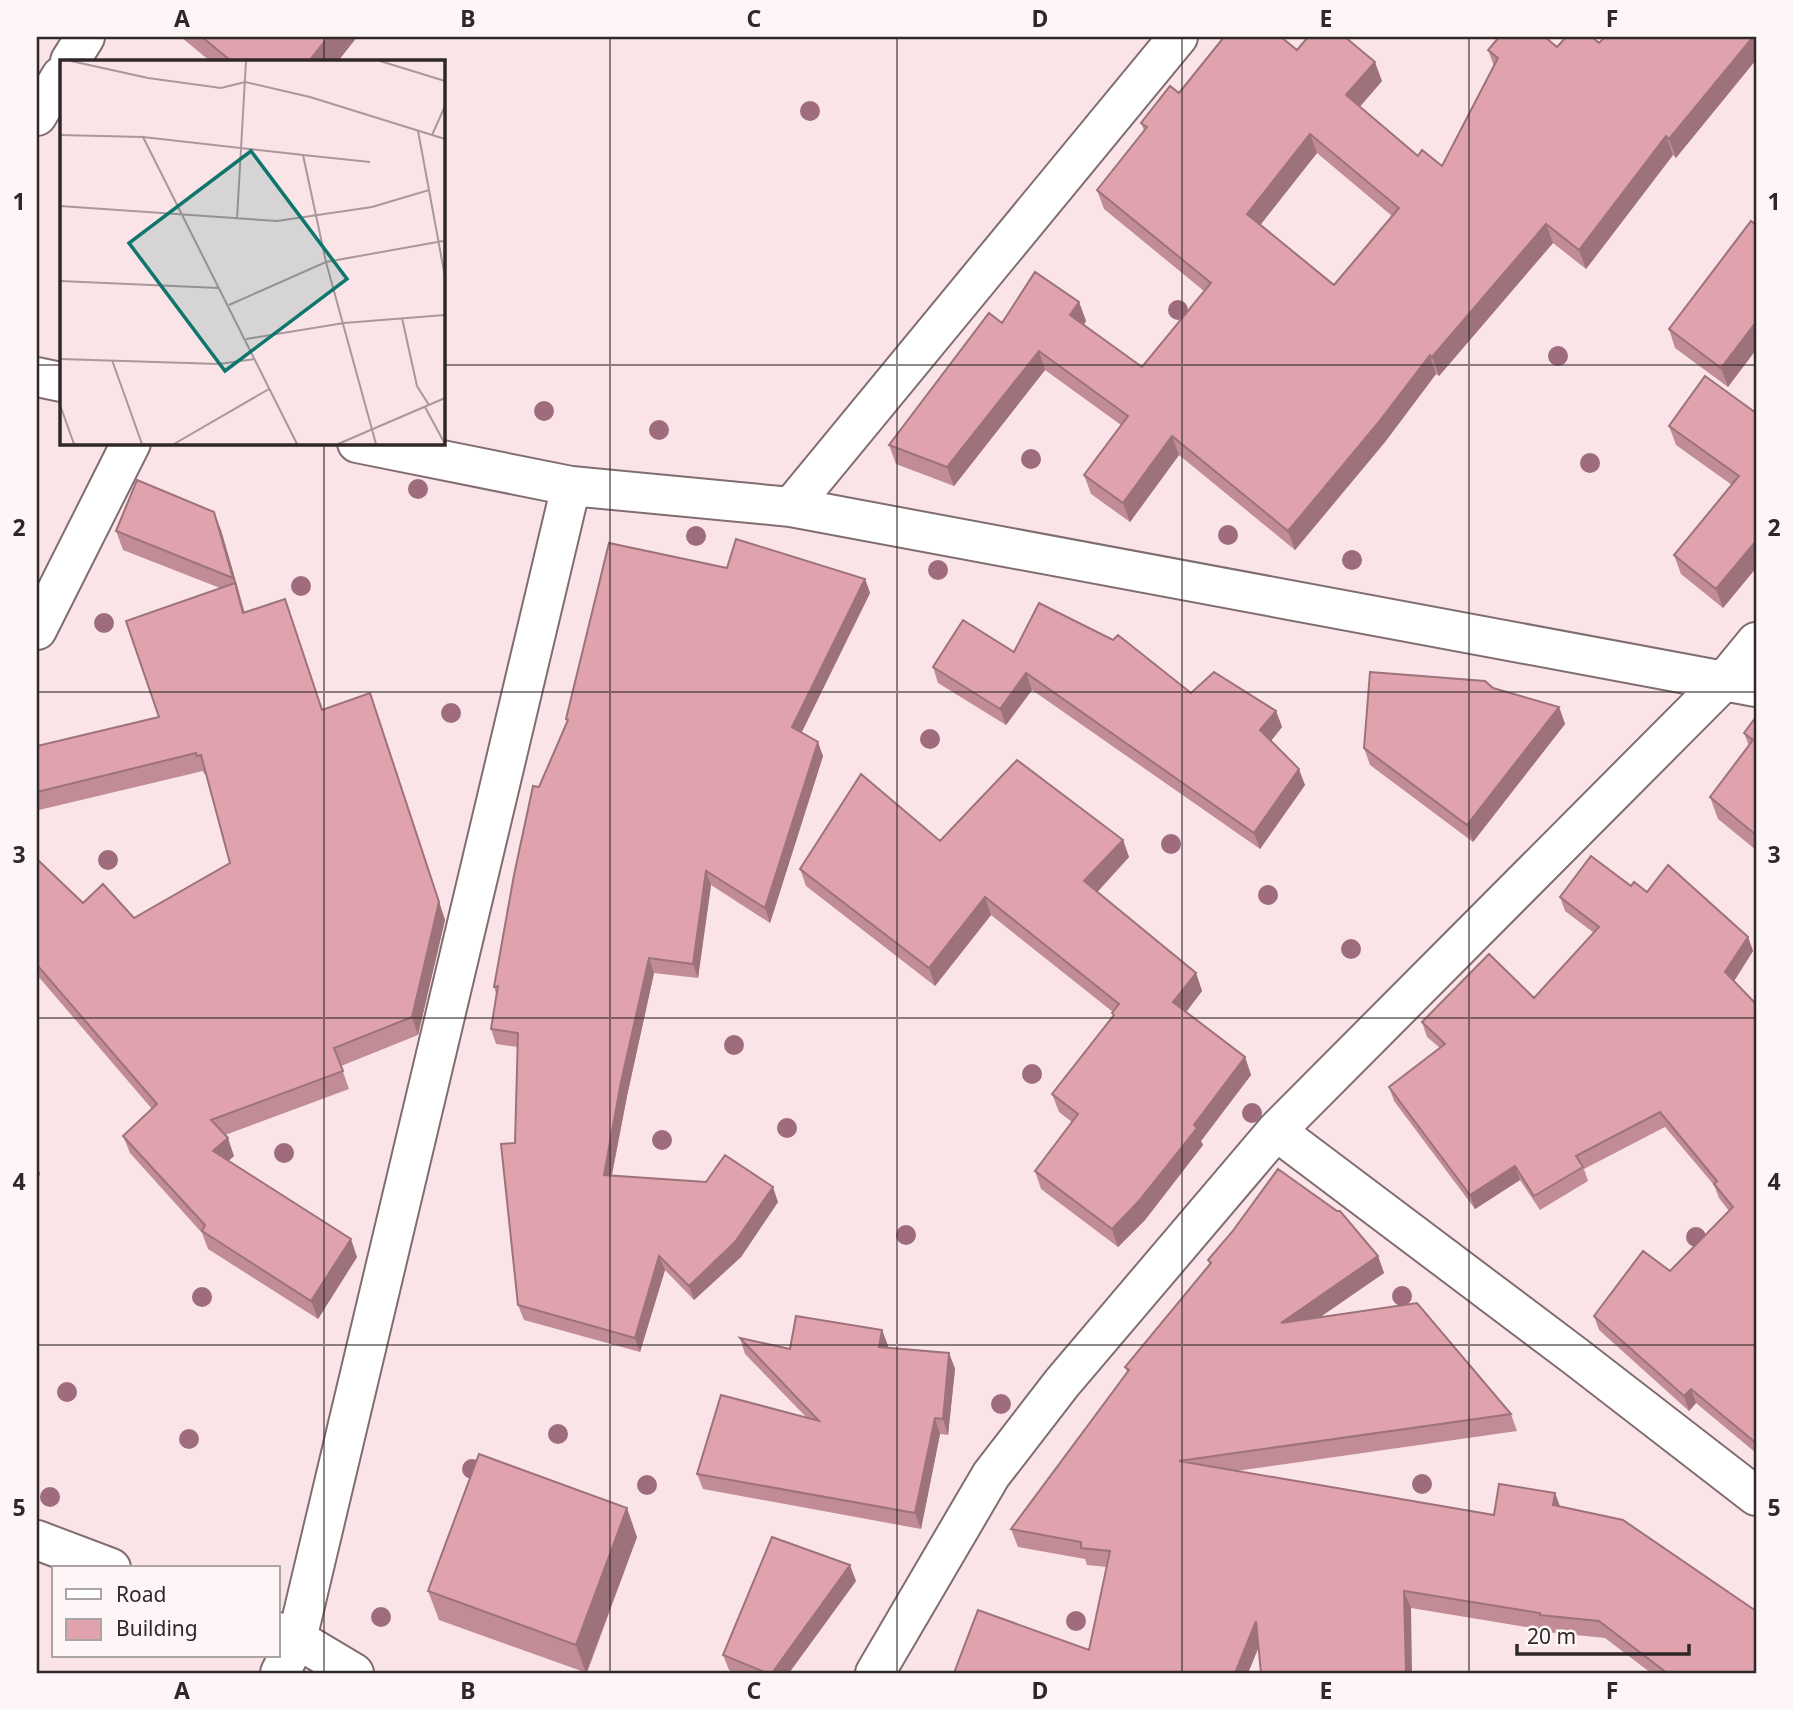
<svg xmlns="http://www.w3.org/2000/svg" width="1793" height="1710" viewBox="0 0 1793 1710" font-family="'Noto Sans',sans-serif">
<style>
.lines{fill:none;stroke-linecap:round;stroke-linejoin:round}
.street-casing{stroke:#806d70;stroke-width:42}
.street{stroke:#fff;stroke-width:38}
.tree{fill:#9e6c7c}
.wall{fill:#c18c96;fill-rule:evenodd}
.shaded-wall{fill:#9d727a}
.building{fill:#e0a3ae;stroke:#9d727a;stroke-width:2;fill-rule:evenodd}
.grid{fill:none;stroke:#2f2728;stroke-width:2;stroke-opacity:0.55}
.inset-road{fill:none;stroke:#a9989b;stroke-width:2}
.view{fill:#0f766e;fill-opacity:0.15;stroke:#0f766e;stroke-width:3.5}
.inset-edge{fill:none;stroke:#2f2728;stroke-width:3.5}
.neatline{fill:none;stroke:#2f2728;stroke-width:2.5}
.grid-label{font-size:23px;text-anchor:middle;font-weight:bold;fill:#2f2728}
</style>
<rect width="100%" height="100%" fill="#fae4e8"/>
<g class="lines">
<defs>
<path id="street" d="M70,61l15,-24
M37,116l24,-40
M37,377l24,5
M357,443l214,43 220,21 965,180
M791,507l387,-470
M37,630l94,-187
M1276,1131l299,225 181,140
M37,1540l74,28
M278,1632l19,7 57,34
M280,1673l17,-34 274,-1153
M875,1673l116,-198 71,-92 214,-252 448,-450 32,-39"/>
</defs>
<!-- street casing -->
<use href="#street" class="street-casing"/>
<!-- street -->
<use href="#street" class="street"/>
</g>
<!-- trees -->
<g class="tree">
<circle cx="810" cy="111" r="10"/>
<circle cx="1178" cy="310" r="10"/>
<circle cx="1558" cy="356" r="10"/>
<circle cx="544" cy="411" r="10"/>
<circle cx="659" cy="430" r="10"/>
<circle cx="1031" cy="459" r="10"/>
<circle cx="1590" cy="463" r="10"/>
<circle cx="418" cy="489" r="10"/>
<circle cx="1228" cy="535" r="10"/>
<circle cx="696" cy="536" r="10"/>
<circle cx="1352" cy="560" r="10"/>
<circle cx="938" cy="570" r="10"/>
<circle cx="301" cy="586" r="10"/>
<circle cx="104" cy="623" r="10"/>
<circle cx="451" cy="713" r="10"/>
<circle cx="930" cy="739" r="10"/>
<circle cx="1171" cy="844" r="10"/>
<circle cx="108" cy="860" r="10"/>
<circle cx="1268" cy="895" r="10"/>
<circle cx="1351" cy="949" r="10"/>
<circle cx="734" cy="1045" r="10"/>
<circle cx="1032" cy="1074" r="10"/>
<circle cx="1252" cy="1113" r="10"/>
<circle cx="787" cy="1128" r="10"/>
<circle cx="662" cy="1140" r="10"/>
<circle cx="284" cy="1153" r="10"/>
<circle cx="906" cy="1235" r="10"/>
<circle cx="1696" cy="1237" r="10"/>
<circle cx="1402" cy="1296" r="10"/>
<circle cx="202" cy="1297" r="10"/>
<circle cx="67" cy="1392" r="10"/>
<circle cx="1001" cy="1404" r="10"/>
<circle cx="558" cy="1434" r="10"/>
<circle cx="189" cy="1439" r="10"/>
<circle cx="472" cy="1469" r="10"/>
<circle cx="1422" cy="1484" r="10"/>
<circle cx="647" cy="1485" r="10"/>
<circle cx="50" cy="1497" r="10"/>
<circle cx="381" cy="1617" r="10"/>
<circle cx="1076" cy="1621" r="10"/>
</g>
<!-- wall -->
<path class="wall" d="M181,37h176l-19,24h-128z
M1756,37l-80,121 -3,-3 -87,114 -33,-26 -114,133 -3,-2 -51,68 -90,108 -116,-95 -49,67 -39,-28 -7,-19 37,-50 -76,-55 -91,116 -58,-22 -7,-19 113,-122 77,-21 7,19 -2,4 58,42 62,-76 -100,-82 -7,-19 47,-60 -3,-7 38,-30 118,-43 85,31 -22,26 58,49 24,10 52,-100 -6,-16 69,-3 42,-4zM1317,153l75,63 -58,69 -74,-60z
M1751,221l-23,166 -53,-39 -6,-19z
M1756,413v155l-33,40 -42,-34 -7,-19 58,-70 -56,-40 -7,-19z
M221,530l24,83 78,97 47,-17 75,227 -27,115 -77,31 8,23 -124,46 9,21 -6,5 129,96 -39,62 -110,-70 -6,-16 -72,-80 -7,-17 29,-27 -115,-134v-116l46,44 51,15 96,-55 -24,-90 -2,1 -1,-3 -164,39 -2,-5v-59l122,-29 61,-129 -97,-38 -7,-19z
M727,568l138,11 5,14 -69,140 22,23 -53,167 -59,-38 -13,93 -44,-5 -27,123 -15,79 166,27 -37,55 -47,43 -29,-30 -25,82 -116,-32 -6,-15 -3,-162 3,-96 -22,-3 -5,-15 5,-36 -2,-6 45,-200 28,-65 -1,-3z
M1014,652l177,41 85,18 6,16 -11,14 34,44 -45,64 -228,-159 -26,35 -68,-42 -5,-16z
M1493,688l66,19 6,17 -92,118 -103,-77 -6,-17z
M1756,717v133l-38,-31 -8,-22 39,-51 -5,-13z
M1123,840l6,17 -32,35 99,81 6,18 -16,21 59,45 6,18 -50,66 2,4 -58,75 -27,27 -77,-58 -6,-18 37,-49 -13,-10 -7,-18 61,-78v-4l-122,-97 -56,71 -129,-100 -6,-17 140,-28z
M1631,886l117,51 5,14 -19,30 22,23v449l-60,-50 -7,8 -90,-81 -5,-14 76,-45 59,-60 -10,-13 -5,-13 -49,-58 -81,42 4,12 -48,29 -20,-30 -45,29 -81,-108 -5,-14 51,-39 -13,-11 -5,-15 112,-24 60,-65 -29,-22 -5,-14z
M1378,1256l6,17 -64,44 191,97 6,17 -281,40 258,44 61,-22 5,13 196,167h-105l-46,-35 -59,-6 -1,-2 -134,-22 -152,39 -11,26 -159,-23 18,-83 -20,-2 -2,-6 -67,-12 -7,-18 116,-157 -2,-5 85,-102 -2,-5z
M882,1330l6,16 -1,2 62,5 6,16 -7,66 -8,-1 -19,95 -218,-40 -6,-15 110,-56 -62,-64 -5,-16 50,11z
M637,1537l-50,136 -148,-53 -11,-29z
M856,1581l-67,92h-54l-6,-3 -6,-15z"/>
<!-- shaded-wall -->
<path class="shaded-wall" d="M328,37h29l-19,24h-29z
M1753,37h3v23l-80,98 -7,-19z
M1375,62l7,19 -29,33 -7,-19z
M1310,134l7,19 -63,80 -7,-19z
M1666,136l7,19 -87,114 -7,-19z
M1546,224l7,19 -114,133 -7,-19z
M1079,302l7,19 -9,13 -7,-19z
M1756,322v28l-28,37 -7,-19z
M1039,351l6,19 -91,116 -7,-19z
M1430,355l6,19 -51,68 -90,108 -7,-19z
M1172,436l7,19 -49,67 -7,-19z
M214,512l7,18 19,66 -7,-18z
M1756,541v27l-33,40 -7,-19z
M865,579l5,14 -73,149 -5,-15z
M1026,673l6,17 -26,35 -6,-16z
M370,693l75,227 -27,115 -6,-18z
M1559,707l6,17 -92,118 -6,-17z
M1276,711l6,16 -16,20 -6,-17z
M818,742l5,14 -53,167 -5,-15z
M1299,769l6,16 -45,64 -6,-16z
M1123,840l6,17 -38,42 -7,-18z
M706,871l5,14 -13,93 -5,-14z
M985,897l6,18 -56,71 -6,-18z
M1748,937l5,14 -22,35 -6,-14z
M649,958l5,15 -27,123 -18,93 -5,-14 17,-93z
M1196,973l6,18 -22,29 -7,-18z
M1245,1057l6,18 -50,66 2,4 -58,75 -27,27 -6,-18 82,-104z
M228,1138l6,18 -15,13 -6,-18z
M37,1164l3,10 -3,7z
M1515,1166l5,14 -45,29 -5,-14z
M773,1187l5,15 -37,55 -47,43 -5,-14z
M351,1239l6,18 -39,62 -7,-18z
M659,1256l6,14 -25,82 -5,-14z
M1378,1256l6,17 -97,67 -6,-17z
M882,1330l6,16 -3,17 -6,-16z
M949,1353l6,16 -7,66 -5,-16z
M1691,1389l5,14 -7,8 -5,-15z
M935,1418l5,16 -19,95 -6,-16z
M1555,1493l6,17 -8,-5z
M627,1508l10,29 -51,136 -10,-28z
M850,1565l6,16 -67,92h-17z
M1404,1591l7,17 1,65h-6z
M1256,1621l6,17 -14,35h-13z"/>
<!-- building -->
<path class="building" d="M202,37h126l-19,24h-78z
M1224,37h57l16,13 11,-13h37l30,25 -29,33 72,61 4,-6 20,16 56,-108 -10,-8 11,-13h46l12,10 9,-10h26l7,6 6,-6h148l-84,102 -3,-3 -87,114 -33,-26 -114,133 -2,-2 -52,68 -90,108 -116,-95 -49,67 -39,-28 44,-59 -89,-65 -92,116 -58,-22 100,-132 13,10 33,-51 44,30 -9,13 72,52 69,-84 -114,-93 50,-63 -6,-4 29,-37 9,7zM1310,134l89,74 -65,77 -87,-71z
M1751,221l5,4v97l-35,46 -52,-39z
M1705,376l51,37v128l-40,48 -42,-34 65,-79 -70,-50z
M137,480l77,32 19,66 -117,-47z
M736,539l129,40 -73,148 26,15 -53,166 -59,-37 -13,93 -44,-6 -28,124 -17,93 102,7 19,-27 48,32 -38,55 -46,44 -30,-30 -24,82 -117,-33 -17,-161 14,-1 3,-110 -27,-4 7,-43 -4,1 20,-112 19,-89 6,1 29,-67 -2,-1 43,-176 118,25z
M235,583l8,30 42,-14 37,111 48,-17 69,209 -27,115 -78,31 9,23 -132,49 17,18 -15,13 138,88 -40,62 -109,-70 3,-6 -82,-89 34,-32 -120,-139v-106l46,44 20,-19 31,34 96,-55 -29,-108 -4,1 -1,-3 -159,39v-46l122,-29 -33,-96z
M1039,603l74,37 5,-5 73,58 23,-21 62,39 -16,19 39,39 -45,64 -228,-160 -26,36 -67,-42 30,-47 51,32z
M1370,672l115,9 8,7 66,19 -92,118 -103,-77z
M1756,717v118l-46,-38 43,-57 -9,-7z
M1017,760l106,80 -39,41 112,92 -23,29 72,55 -51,68 3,3 -59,74 -26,27 -77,-58 43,-57 -26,-20 62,-79 -2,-2 7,-9 -134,-107 -56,71 -129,-99 61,-95 79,67z
M1591,856l40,30 3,-4 13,10 21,-27 80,72 -23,35 31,32v439l-65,-54 -7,7 -90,-80 49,-65 27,20 63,-64 -19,-23 3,-3 -57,-69 -84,44 7,11 -49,29 -19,-30 -45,29 -81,-108 56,-43 -23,-22 67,-68 45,44 65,-71 -39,-30z
M1278,1169l59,42h3l38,45 -97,67 136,-20 94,111 -332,47 315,54 5,-31 56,9 -2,12 70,15 133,91v62h-89l-68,-52 -59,-6v-2l-136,-22 2,82h-145l-5,-52 -21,52h-281l24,-63 111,40 21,-99 -29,-3v-6l-70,-13 118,-159 -4,-3 86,-104 -3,-3 24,-28z
M796,1316l86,14 -3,17 70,6 -6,66 -8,-1 -20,95 -218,-39 24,-79 98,26 -79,-83 50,11z
M479,1454l148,54 -51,137 -148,-54z
M772,1537l78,28 -78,108h-5l-44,-18z"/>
<!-- grid -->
<path class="grid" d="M324,37v24M610,37v1636M897,37v1636M1182,37v1636M1469,37v1636M37,365h24M443,365h1313M324,443v1230M37,692h1719M37,1018h1719M37,1345h1719"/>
<!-- overview -->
<g transform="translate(60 60)">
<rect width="385" height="385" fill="#fae4e8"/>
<path class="inset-road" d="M11,1l77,17 73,10 24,-6 65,15 135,42M320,1l65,20M358,71l11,59M0,75l83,2 160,18 23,107 50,182M372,75l13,-29M83,77l154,307M243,95l67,7M0,146l217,15 95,-14 57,-17 16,87M177,159l9,-158M0,221l159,7M169,245l97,-43 117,-21M342,258l15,68 12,19M186,279l98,-16 101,-8M0,299l159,5 36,-5M52,300l30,84M0,345l14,39M365,347l20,37M114,384l95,-55M278,384l107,-46"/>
<path class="view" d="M191,91l96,128 -122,92 -96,-128z"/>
<rect width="385" height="385" class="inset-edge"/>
</g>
<!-- border -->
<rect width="1793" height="1710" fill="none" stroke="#fef5f6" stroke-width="77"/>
<!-- legend -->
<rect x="52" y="1566" width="228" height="91" fill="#fef5f6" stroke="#aba3a4" stroke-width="2"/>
<rect x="66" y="1589" width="35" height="10" fill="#ffffff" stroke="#aba3a4" stroke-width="2"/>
<text x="116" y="1602" font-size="21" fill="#2f2728">Road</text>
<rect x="66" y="1619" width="35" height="21" fill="#e0a3ae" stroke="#aba3a4" stroke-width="2"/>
<text x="116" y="1636" font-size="21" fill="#2f2728">Building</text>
<!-- scale -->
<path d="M1517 1644v10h172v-10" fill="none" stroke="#2f2728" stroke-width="3.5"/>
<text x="1527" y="1644" font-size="21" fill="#2f2728" stroke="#fef5f6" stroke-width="5" paint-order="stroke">20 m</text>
<rect x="38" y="38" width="1717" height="1634" class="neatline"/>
<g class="grid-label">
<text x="182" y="27">A</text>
<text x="468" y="27">B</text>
<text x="754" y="27">C</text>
<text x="1040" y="27">D</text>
<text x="1326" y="27">E</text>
<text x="1612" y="27">F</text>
<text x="19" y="210">1</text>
<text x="1774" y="210">1</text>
<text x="19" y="536">2</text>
<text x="1774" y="536">2</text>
<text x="19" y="863">3</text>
<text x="1774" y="863">3</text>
<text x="19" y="1190">4</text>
<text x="1774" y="1190">4</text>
<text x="19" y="1516">5</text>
<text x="1774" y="1516">5</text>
<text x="182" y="1699">A</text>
<text x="468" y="1699">B</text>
<text x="754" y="1699">C</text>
<text x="1040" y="1699">D</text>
<text x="1326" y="1699">E</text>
<text x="1612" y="1699">F</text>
</g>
</svg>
